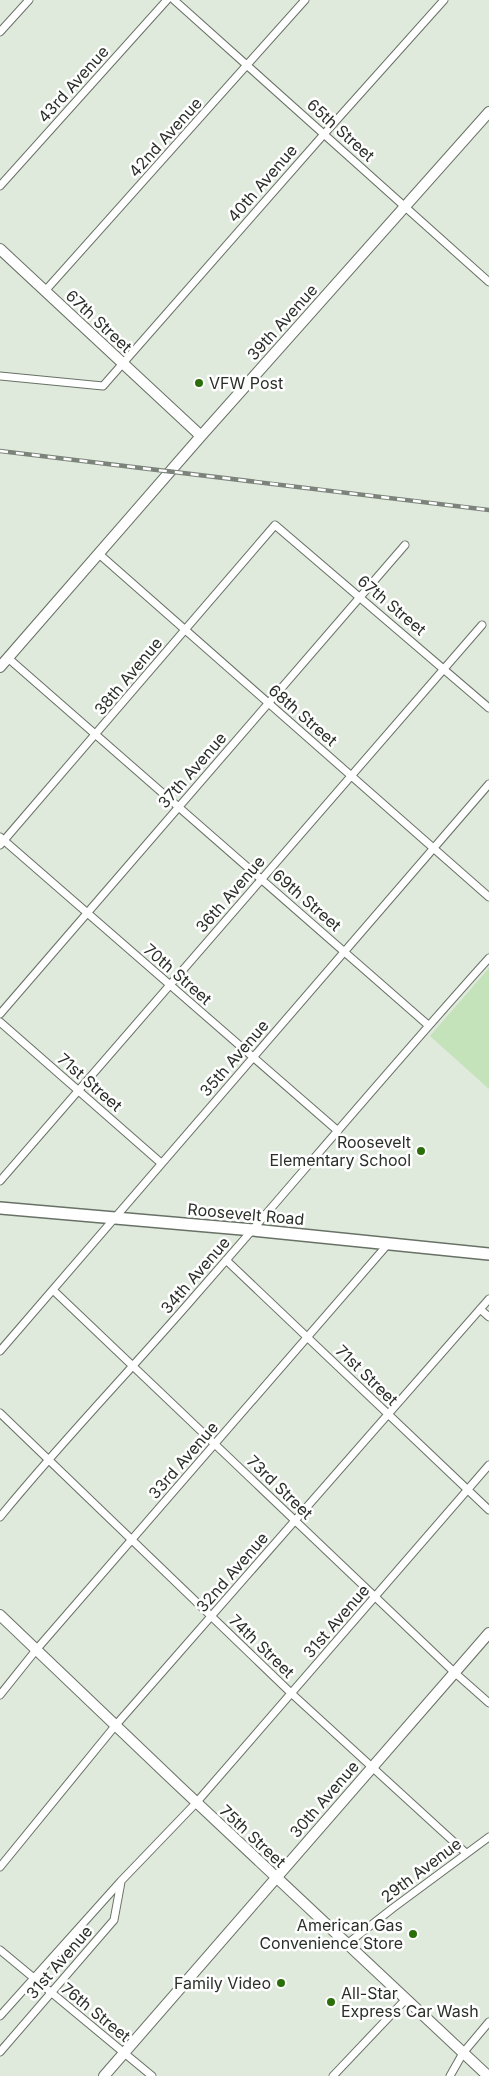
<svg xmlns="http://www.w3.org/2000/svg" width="489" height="2076" viewBox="0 0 489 2076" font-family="Inter,sans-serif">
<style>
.green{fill:#c5e3bb}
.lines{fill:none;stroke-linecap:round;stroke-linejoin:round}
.street-casing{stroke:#687165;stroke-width:9}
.secondary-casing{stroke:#687165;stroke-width:12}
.primary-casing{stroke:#687165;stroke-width:14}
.street{stroke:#fff;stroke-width:7}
.secondary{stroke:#fff;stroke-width:10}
.primary{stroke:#fff;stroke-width:11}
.rail-casing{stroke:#7c837a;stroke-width:4.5}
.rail{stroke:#fff;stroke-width:2.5;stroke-dasharray:8;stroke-linecap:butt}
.poi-dot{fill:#2c6f0a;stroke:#fff;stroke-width:2}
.labels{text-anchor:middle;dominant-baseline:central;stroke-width:5;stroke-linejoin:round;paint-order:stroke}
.street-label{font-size:16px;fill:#2b2f2a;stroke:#fff}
.poi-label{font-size:16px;fill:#2b2f2a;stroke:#fff;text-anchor:end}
</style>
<rect width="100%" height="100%" fill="#dfe9dc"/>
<!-- green -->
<path class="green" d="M489,968v121l-59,-53z"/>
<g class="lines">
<defs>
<path id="street" d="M174,0l315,282
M0,32l29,-32
M0,186l167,-186
M45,291l260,-291
M0,376l103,10 222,-253 119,-133
M99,554l390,343
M8,658l420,367
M0,837l338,294
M0,845l275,-320 214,183
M0,1014l405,-469
M0,1022l161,141
M0,1181l482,-556
M226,1260l263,250
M53,1290l401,382 35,31
M480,1309l9,8
M0,1351l489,-567
M0,1413l291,280 175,160
M0,1517c62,-76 130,-146 194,-220 99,-113 195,-228 295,-339
M0,1695l36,-45 352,-406
M0,1867l115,-141 374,-427
M347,1944l46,-36 96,-71
M0,1950l152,126
M0,2016l121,-135 75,-78 293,-338
M0,2052l114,-132 7,-38
M333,2076l73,-77
M450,2076l13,-23 26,-31"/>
<path id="secondary" d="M0,249l201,187
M0,667l201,-231 288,-324
M0,1615l178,170 310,291
M104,2076l385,-443"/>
<path id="primary" d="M0,1208l253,22 236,24"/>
</defs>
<!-- street casing -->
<use href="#street" class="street-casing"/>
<!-- secondary casing -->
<use href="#secondary" class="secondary-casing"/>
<!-- primary casing -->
<use href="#primary" class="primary-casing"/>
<!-- street -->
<use href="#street" class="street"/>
<!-- secondary -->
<use href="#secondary" class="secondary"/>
<!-- primary -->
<use href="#primary" class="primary"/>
<defs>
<path id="rail" d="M0,451l489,59"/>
</defs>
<!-- rail casing -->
<use href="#rail" class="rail-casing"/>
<!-- rail -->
<use href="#rail" class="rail"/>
</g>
<!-- markers -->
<g class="poi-dot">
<circle cx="199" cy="383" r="5"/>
<circle cx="421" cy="1151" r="5"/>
<circle cx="413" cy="1934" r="5"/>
<circle cx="281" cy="1983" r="5"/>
<circle cx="331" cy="2002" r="5"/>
</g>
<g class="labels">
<!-- street labels -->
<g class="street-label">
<text transform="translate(73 84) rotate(-48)">43rd Avenue</text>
<text transform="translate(341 130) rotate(42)">65th Street</text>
<text transform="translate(165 137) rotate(-48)">42nd Avenue</text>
<text transform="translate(262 183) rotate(-49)">40th Avenue</text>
<text transform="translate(99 321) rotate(43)">67th Street</text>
<text transform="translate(282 322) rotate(-48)">39th Avenue</text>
<text transform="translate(392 605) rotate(40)">67th Street</text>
<text transform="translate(128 676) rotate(-50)">38th Avenue</text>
<text transform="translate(303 715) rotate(41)">68th Street</text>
<text transform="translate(192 770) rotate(-49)">37th Avenue</text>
<text transform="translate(230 894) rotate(-49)">36th Avenue</text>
<text transform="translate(307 900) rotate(41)">69th Street</text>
<text transform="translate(178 974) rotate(41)">70th Street</text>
<text transform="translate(234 1058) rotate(-49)">35th Avenue</text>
<text transform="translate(90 1082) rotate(41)">71st Street</text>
<text transform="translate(246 1214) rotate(5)">Roosevelt Road</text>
<text transform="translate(195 1275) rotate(-49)">34th Avenue</text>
<text transform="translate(367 1375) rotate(44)">71st Street</text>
<text transform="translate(183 1460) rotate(-49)">33rd Avenue</text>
<text transform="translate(280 1487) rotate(44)">73rd Street</text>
<text transform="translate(232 1572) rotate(-49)">32nd Avenue</text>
<text transform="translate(336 1621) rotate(-49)">31st Avenue</text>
<text transform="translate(262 1646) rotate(44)">74th Street</text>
<text transform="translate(324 1799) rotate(-49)">30th Avenue</text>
<text transform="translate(253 1836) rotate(43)">75th Street</text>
<text transform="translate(421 1870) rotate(-37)">29th Avenue</text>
<text transform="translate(59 1962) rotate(-49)">31st Avenue</text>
<text transform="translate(96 2012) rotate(39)">76th Street</text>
</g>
<!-- poi labels -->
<g class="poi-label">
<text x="209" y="383" text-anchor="start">VFW Post</text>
<text x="411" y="1142">Roosevelt<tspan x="411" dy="18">Elementary School</tspan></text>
<text x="403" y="1925">American Gas<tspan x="403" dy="18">Convenience Store</tspan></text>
<text x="271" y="1983">Family Video</text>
<text x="341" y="1993" text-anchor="start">All-Star<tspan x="341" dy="18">Express Car Wash</tspan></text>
</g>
</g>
</svg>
